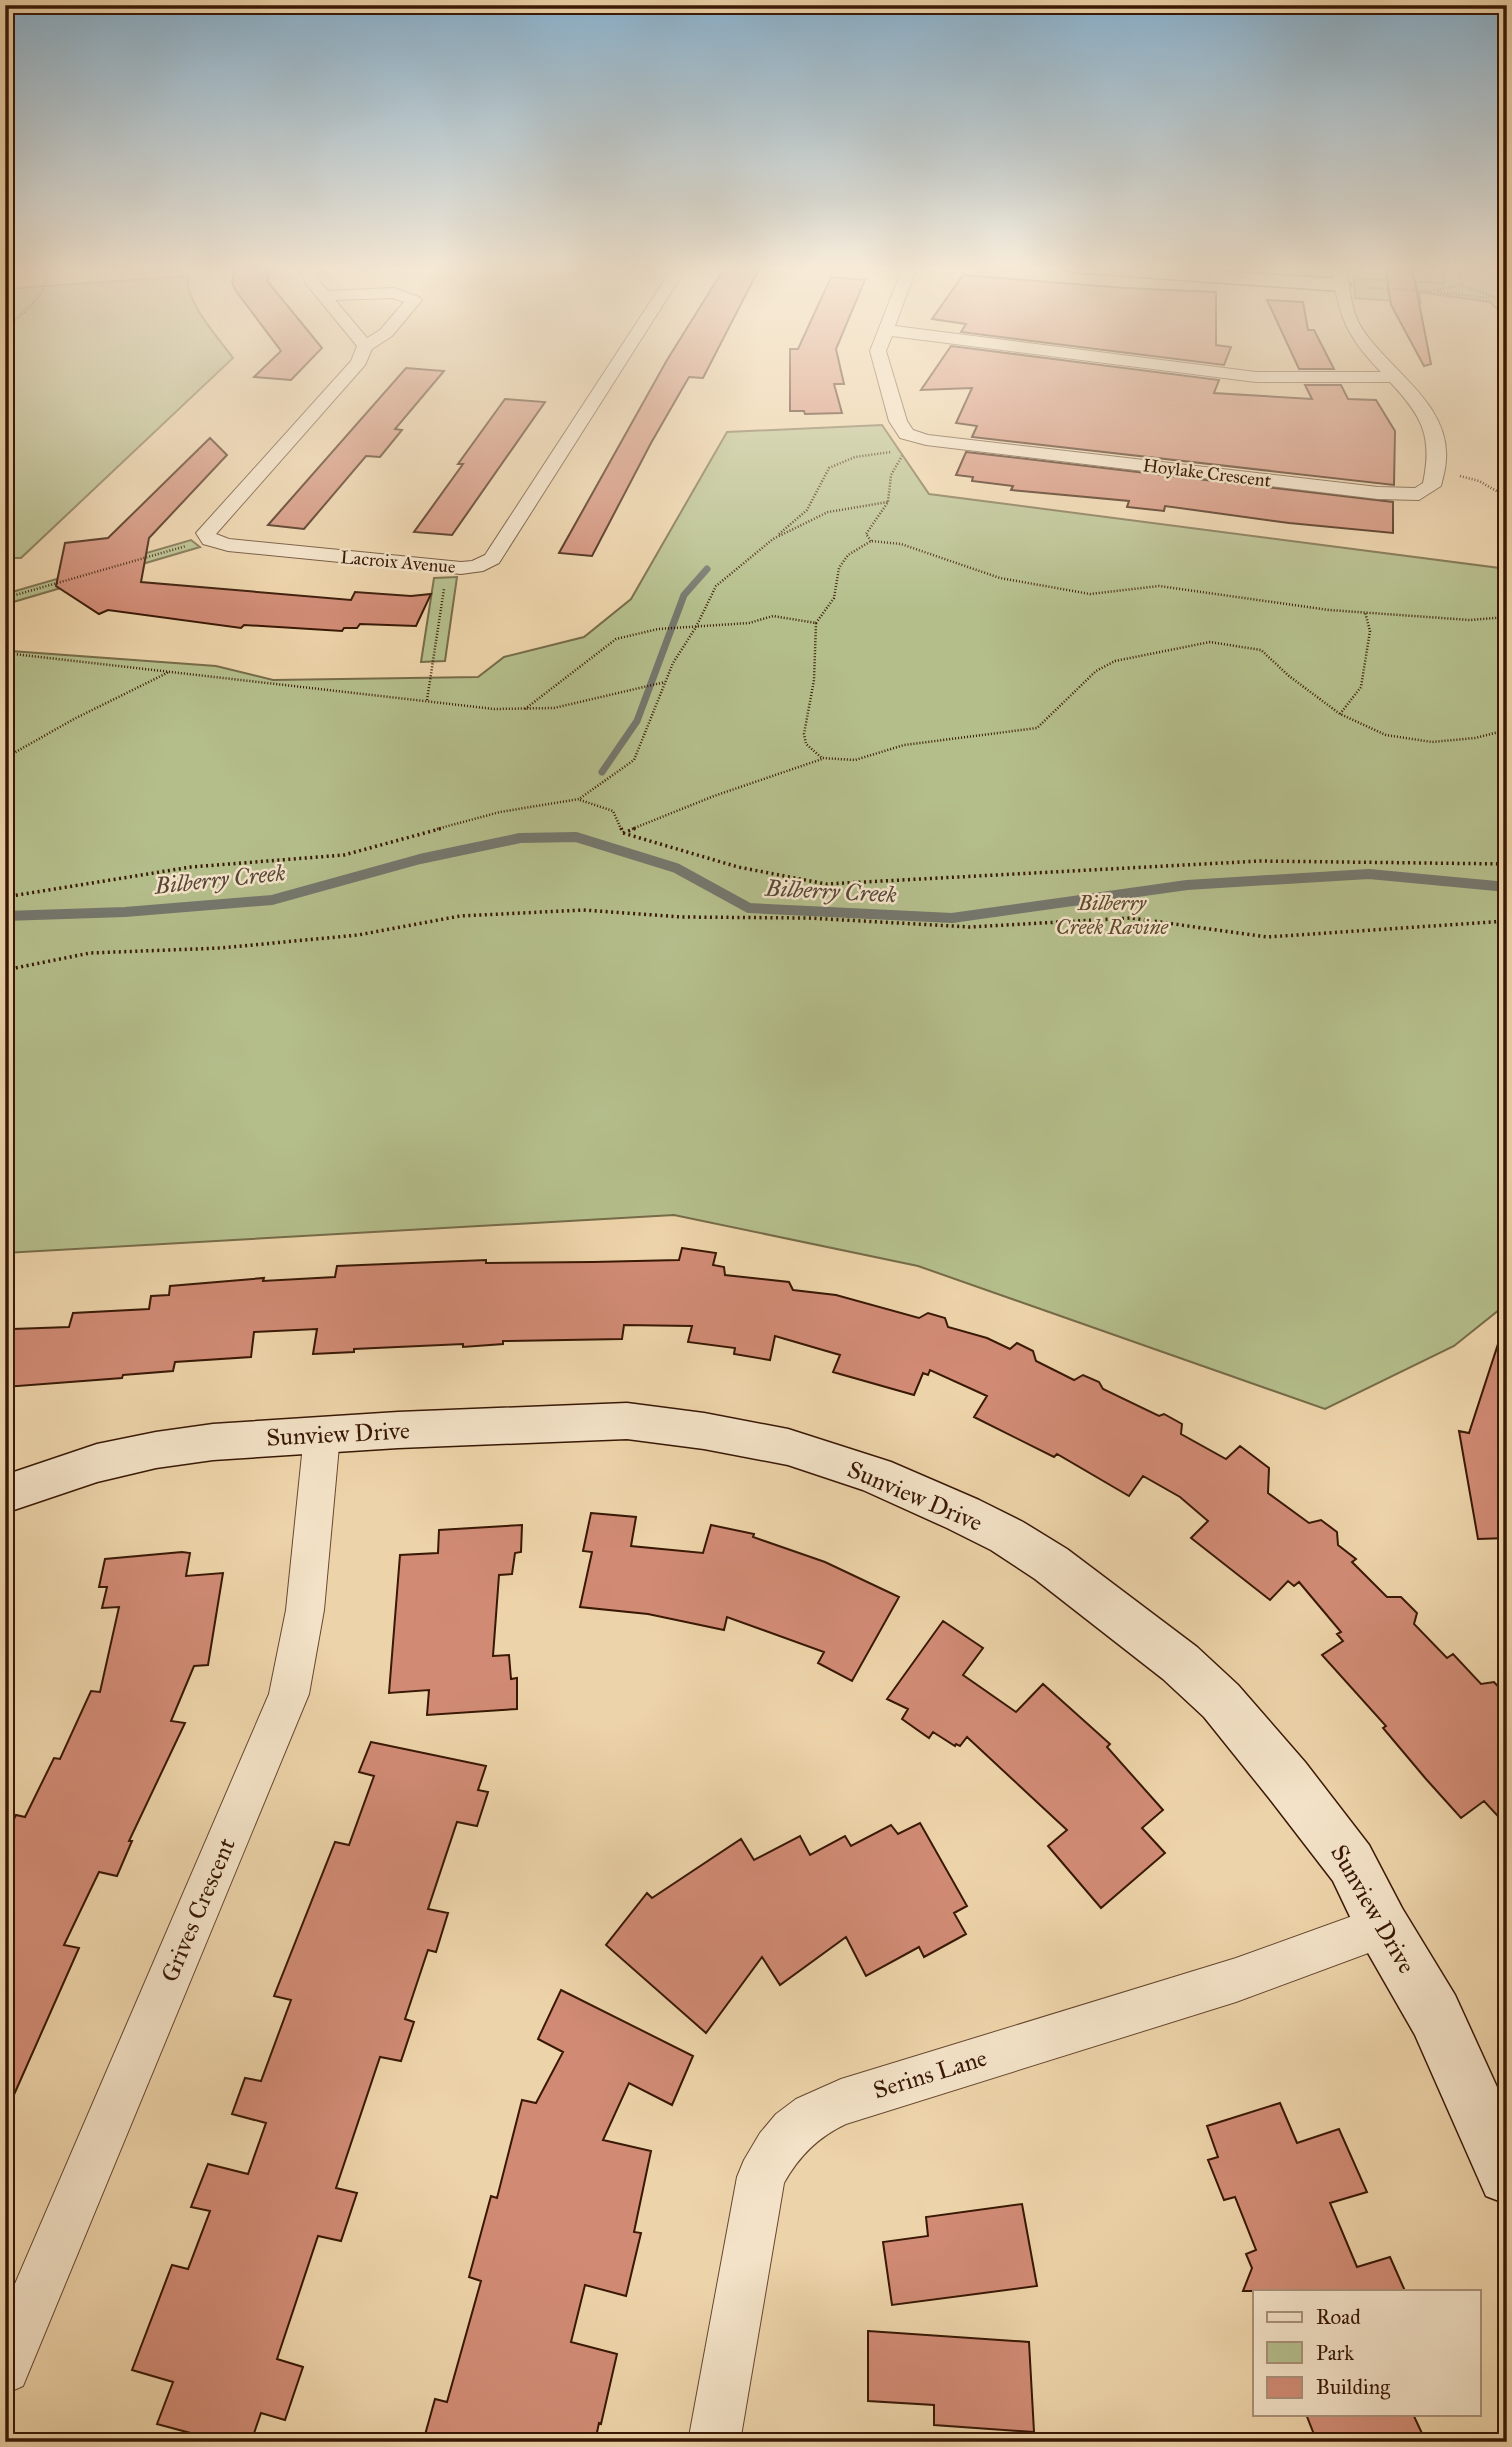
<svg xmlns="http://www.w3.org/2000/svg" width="1512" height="2447" viewBox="0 0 1512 2447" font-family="'IM FELL Great Primer',serif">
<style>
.green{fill:#b4be8b;stroke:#766b48;stroke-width:2}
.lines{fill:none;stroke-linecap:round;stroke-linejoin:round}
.stream-far1{stroke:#75776d;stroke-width:7}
.stream{stroke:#75776d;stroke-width:10}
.building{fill:#d18b75;stroke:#391805;stroke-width:2}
.street-casing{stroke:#66472e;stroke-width:2}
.secondary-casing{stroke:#391805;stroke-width:3}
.path-far1{stroke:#391805;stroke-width:2.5;stroke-dasharray:1 2;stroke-linecap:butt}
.path{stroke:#391805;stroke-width:3.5;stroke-dasharray:2 3.5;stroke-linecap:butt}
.street{fill:#f3e2c7;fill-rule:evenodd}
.secondary{fill:#f3e2c7;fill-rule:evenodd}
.labels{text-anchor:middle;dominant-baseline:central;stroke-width:5;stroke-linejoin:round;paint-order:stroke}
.far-street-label{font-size:18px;fill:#391805;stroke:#f3e2c7}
.park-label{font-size:21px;font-style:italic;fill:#5e4a2d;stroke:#f3e2c7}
.water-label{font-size:23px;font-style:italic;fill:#574739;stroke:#f3e2c7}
.near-street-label{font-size:24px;fill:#391805;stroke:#f3e2c7}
</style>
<rect width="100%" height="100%" fill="#edd3a9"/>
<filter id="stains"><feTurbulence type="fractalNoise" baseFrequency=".00286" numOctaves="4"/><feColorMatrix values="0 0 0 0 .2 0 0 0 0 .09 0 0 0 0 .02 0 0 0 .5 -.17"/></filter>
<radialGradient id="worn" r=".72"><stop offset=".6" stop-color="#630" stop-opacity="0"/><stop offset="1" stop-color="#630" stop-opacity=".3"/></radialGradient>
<!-- green -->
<path class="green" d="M1442,267h65v52l-17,-17 -71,-10 2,11 -66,-5 -1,-20 89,5z
M188,276c-5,23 31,63 45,82l-212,200h-16v-269z
M882,425l47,69 578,75v739l-8,2 -45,36 -129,63 -407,-143 -244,-51 -669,38v-615l6,13 205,15 57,14 205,-3 26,-20 80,-20 47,-38 96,-167z
M191,540l9,7 -187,55 -8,-8z
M457,577l-12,84 -24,1 13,-84z"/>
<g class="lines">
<!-- stream-far1 -->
<path class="stream-far1" d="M602,772l35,-51 47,-126 23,-26"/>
<!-- stream -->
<path class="stream" d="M5,916l120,-4 147,-12 148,-41 100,-21 56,-1 100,31 73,40 203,10 235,-33 182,-11 138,13"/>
</g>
<!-- building -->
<path class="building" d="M235,267h34l-1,15 54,66 -31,32 -37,-3 27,-26 -45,-60 -4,-8z
M725,267h35l-57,111 -14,-1 -38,66 -59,113 -33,-3 108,-193z
M1385,267h27l19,97 -7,2 -33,-61z
M963,275l162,13 91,4v53l15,2 -7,18 -263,-33 5,-8 -34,-5z
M831,277l34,3 -29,69 8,35h-10l8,29 -37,1 -1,-3h-14v-62h8z
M1267,300l36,2 5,28h6l20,39h-35z
M951,346l268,34 -5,13 98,6 -7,-14h36l7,14 28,1 19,31 -1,54 -422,-48 5,-11 -21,-3 16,-35 -51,2z
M406,368l38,3 -49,58 7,1 -22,27 -14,-1 -62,73 -36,-4z
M505,399l40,3 -93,133 -38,-3 49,-68h-5z
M210,438l17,17 -78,83 -8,44 210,18 4,-8 56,4 20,-2 -15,32 -56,-2 -3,4h-13l-2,3 -80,-5 -18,-1 -3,3 -133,-18 -9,4 -43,-28 9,-43 43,-5z
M966,452l427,50v31l-104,-10 -124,-17 -1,5 -37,-4 2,-6 -118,-11 2,-4 -41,-5 1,-4 -17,-2z
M682,1248l34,5 -3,12 11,2 1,8 64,7 4,8 43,5 83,23 9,-5 17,5 3,9 39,11 23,11 7,-6 16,8 3,10 38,19 9,-5 16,7 4,7 56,27 5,-2 18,10 -1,10 45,25 14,-13 29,22 -1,25 41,30 12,-3 16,12 1,13 18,14 -4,3 35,35h14l16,16 -3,11 33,34 6,-4 28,30 13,-2 12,13 -4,25 5,5v101l-23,-25 -23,17 -35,-39 -43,-51 3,-2 -64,-71 21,-14 -6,-7 4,-2 -42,-50 -5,4 -6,-5 -18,19 -79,-62 17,-17 -28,-24 -37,-21 -14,20 -72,-42 -3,3 -80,-40 13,-21 -57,-26 -2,5 -5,-2 -9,22 -81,-23 7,-17 -65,-19 -5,24 -36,-6 1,-6 -47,-6 4,-16 -68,-1 -2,14 -119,2v3l-40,3v-3l-109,5v3l-41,2 4,-25 -63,3 -3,25 -76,5 -2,9 -50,4 -1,3 -117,9v-49l5,-1 3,-8 56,-2 4,-14 76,-4 2,-13 18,-1 1,-9 94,-8 -1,3 72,-4 2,-11 149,-6v3l107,-1 86,-2z
M1501,1335l6,1v202l-29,1 -19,-108 10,2z
M591,1513l45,4 -5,29 72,7 8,-28 43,9 -1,3 72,25 74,35 -47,84 -34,-18 6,-11 -97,-35 -3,13 -76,-16 -68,-7 12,-55 -9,-1z
M522,1525l-1,27 -6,1 -3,21 -13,1 -6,81 16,-1 2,24 6,-1v31l-90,6 2,-25 -40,3 11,-138 38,-2 1,-23z
M182,1552l8,1 -4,23 37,-3 -15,92 -14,1 -23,55 14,2 -56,118h3l-15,35 -18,-4 -35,73 15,3 -74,167v-279l11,-21 9,2 29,-59 6,1 31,-68 9,1 19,-85 -17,1 5,-21h-8l6,-28z
M943,1621l40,27 -20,27 53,37 27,-28 67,60 -3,3 56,63 -21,18 23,25 -64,55 -53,-62 19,-16 -100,-93 -7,9 -4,-2 -1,2 -22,-14 -4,6 -27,-19 6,-10 -21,-10z
M371,1742l115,24 -8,24 10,2 -11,34 -20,-4 -29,87 20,4 -12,39 -8,-2 -23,69 9,3 -13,39 -21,-4 -44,131 21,5 -16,48 -23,-5 -41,123 26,8 -18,53 -24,-7 -10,29h-27l-67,-18 16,-42 -41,-12 40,-105 16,4 22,-58 -19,-4 17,-43 40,10 18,-51 -34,-9 13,-36 16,3 30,-81 -17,-4 61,-154 14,3 25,-69 -15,-4z
M920,1823l47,83 -13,7 12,21 -42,23 -5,-10 -53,29 -20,-39 -66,48 -18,-28 -56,76 -100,-88 41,-52 5,5 89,-59 13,21 46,-24 10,19 35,-19 6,10 40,-21 7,9z
M561,1990l132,66 -21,49 -43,-22 -26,57 48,11 -17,81 7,1 -15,63 -41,-11 -14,57 46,12 -16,70 -2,-1 -4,19h-172l12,-43 12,3 34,-121 -12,-4 22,-81 6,2 25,-98 14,3 27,-51 -25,-13z
M1280,2103l17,40 42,-14 28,63 -37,11 27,64 33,-10 15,34h-162l9,-23 -6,-14 10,-4 -21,-53 -11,3 -16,-40 10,-3 -11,-31z
M1022,2204l15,82 -145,19 -9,-63 45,-6 -2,-19z
M868,2331l161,11 5,90 -100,-7v-20l-66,-4z
M1306,2414h107l13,28h-109z"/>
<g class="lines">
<defs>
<path id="street" d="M299,267h14l6,14 9,10 66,-3 25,9 3,3 -30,36 -20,13 -7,16 -149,169 13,5 232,23 11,-1 13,-6 188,-288h14l-188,296 -16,8 -22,3 -233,-23 -25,-7 -7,-11 155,-172 6,-15 -50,-61zM393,298l11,4 -24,28 -13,8 -32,-38z
M903,267h14l-22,59 361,46h125c-35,-36 -43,-57 -49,-105h14c4,19 4,40 14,58 26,44 90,77 86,134 0,9 -3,18 -5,27l-22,14 -41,-1 -452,-54 -26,-7 -11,-17 -19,-70zM892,336l364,46h134c32,34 43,54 33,101l-8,5 -37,-1 -450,-52 -15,-5 -6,-9 -21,-70z
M322,1420l12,5 6,10 -16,175 -15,84 -286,692 -18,8v-87l264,-613 17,-84 18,-175 6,-10z
M1383,1905l15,7 7,15 -7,15 -162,60 -390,122c-28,13 -47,32 -62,59l-44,259h-52l49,-265 7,-17 16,-27 16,-19 20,-15 45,-20 395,-121z"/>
<path id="secondary" d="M1060,267h87l195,12 9,6 -9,6 -273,-19z
M627,1403l77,10 84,16 103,33 88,38 44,22 44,27 130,98 41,38 67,77 64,83 33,63 53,87 52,114v95l-21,-8 -71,-161 -51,-89 -31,-65 -64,-83 -65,-81 -41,-38 -128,-100 -44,-29 -44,-22 -84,-38 -75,-25 -84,-16 -77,-10 -229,9 -185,12 -57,8 -59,14 -92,31v-38l92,-31 59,-12 57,-8 185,-12z"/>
</defs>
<!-- street casing -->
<use href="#street" class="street-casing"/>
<!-- secondary casing -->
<use href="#secondary" class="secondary-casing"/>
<!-- path-far1 -->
<path class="path-far1" d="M1458,267l3,18
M1368,288l64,3 29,-6 46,17
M1438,292l51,6
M5,327c22,-16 41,-31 44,-60
M5,352l9,24 -9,17
M1460,476l19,5 28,16
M779,534l28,-24 22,-42 26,-11 36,-5
M871,541l-5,-7 22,-32 3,-27 11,-19
M5,598l181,-52
M816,623l18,-25 5,-30 9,-13 23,-14 30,3 99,34 90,16 69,-8 170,24 141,10 37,-3
M5,653l489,56 60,-1 111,-26
M427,700l17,-111
M525,709l91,-70 42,-10 91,-6 24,-7 43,7 -2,57 -10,54 2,10 16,14 33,2 49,-15 133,-17 59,-57 19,-10 95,-19 51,8 28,26 51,38 46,21 46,7 43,-4 32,-8
M1340,714l21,-27 9,-56 -5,-19
M5,758l69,-39 95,-47
M580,800l33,11 8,18
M437,829l63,-17 79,-13 55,-39 39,-97 23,-36 20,-41 57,-47 55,-27 60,-10
M632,829l82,-33 108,-37"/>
<!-- path -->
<path class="path" d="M621,828l2,5 115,34 88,17 434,-23 247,3
M623,833l13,-5
M5,897l186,-30 153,-12 99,-27
M5,970l85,-17 131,-5 137,-13 102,-19 123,-6 99,7 126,1 162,9 161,-9 136,19 240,-16"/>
<!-- street -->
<use href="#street" class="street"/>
<!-- secondary -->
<use href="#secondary" class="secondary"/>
</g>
<!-- sky -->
<linearGradient id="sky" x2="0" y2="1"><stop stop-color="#8ab5d3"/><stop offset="0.44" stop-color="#f7ebd8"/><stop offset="1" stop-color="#f7ebd8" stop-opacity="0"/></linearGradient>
<rect width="1512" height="609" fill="url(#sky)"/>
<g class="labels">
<!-- far-street labels -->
<g class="far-street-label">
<text transform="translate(1207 473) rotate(7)">Hoylake Crescent</text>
<text transform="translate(398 562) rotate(5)">Lacroix Avenue</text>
</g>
<!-- park labels -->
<g class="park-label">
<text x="1112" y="903">Bilberry<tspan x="1112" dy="24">Creek Ravine</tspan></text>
</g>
<!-- water labels -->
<g class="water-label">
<text transform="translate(220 879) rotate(-6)">Bilberry Creek</text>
<text transform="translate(831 891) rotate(3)">Bilberry Creek</text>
</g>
<!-- near-street labels -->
<g class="near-street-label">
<text transform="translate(338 1434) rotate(-3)">Sunview Drive</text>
<text transform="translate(915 1496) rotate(23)">Sunview Drive</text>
<text transform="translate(1373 1909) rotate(60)">Sunview Drive</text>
<text transform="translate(198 1910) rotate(-67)">Grives Crescent</text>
<text transform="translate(930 2074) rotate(-17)">Serins Lane</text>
</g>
</g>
<!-- margin -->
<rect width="1512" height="2447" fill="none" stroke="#edd3a9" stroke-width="28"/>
<rect x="7" y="7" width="1498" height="2433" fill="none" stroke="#391805" stroke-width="3.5"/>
<rect x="14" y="14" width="1484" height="2419" fill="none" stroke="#391805" stroke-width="2"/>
<!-- legend -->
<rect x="1253" y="2290" width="228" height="126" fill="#f3e2c7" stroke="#a99179" stroke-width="2"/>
<rect x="1267" y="2312" width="35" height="10" fill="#f3e2c7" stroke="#a99179" stroke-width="2"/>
<text x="1316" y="2324" font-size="21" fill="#391805">Road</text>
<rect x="1267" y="2342" width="35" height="21" fill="#b4be8b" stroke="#a99179" stroke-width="2"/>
<text x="1316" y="2360" font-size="21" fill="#391805">Park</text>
<rect x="1267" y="2377" width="35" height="21" fill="#d18b75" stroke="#a99179" stroke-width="2"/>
<text x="1316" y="2394" font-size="21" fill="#391805">Building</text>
<rect width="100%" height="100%" filter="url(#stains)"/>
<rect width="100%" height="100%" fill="url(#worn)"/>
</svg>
